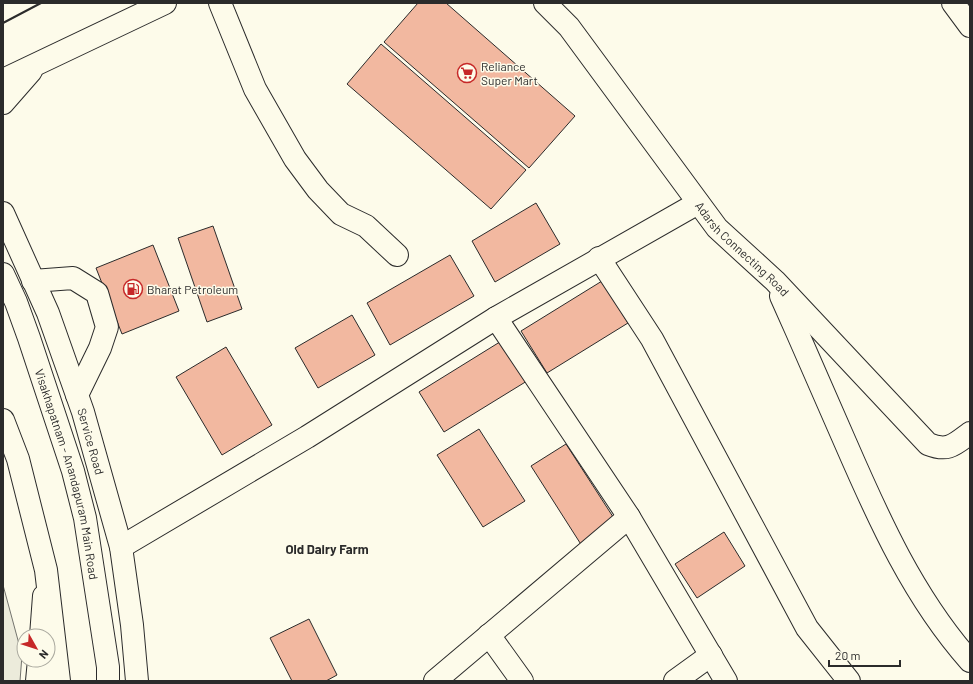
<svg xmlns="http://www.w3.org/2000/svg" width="973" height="684" viewBox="0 0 973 684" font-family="Barlow,sans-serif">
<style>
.green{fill:#ecebdb;stroke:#74746e}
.building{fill:#f2b8a0;stroke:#2b2b2b}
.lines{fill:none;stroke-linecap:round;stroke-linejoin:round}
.minor-casing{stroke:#2b2b2b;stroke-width:24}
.major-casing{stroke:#2b2b2b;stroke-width:24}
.minor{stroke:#fdfbea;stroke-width:22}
.major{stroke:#fdfbea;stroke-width:22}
.wall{stroke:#2b2b2b;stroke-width:2}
.labels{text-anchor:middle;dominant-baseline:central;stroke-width:3;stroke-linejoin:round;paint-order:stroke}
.poi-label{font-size:12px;fill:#2b2b2b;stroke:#fdfbea;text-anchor:start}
.street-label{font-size:12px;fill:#2b2b2b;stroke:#fdfbea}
.neighbourhood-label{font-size:13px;font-weight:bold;fill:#2b2b2b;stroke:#fdfbea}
</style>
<rect width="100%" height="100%" fill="#fdfbea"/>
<!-- green -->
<path class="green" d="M3,585l19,70 -2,26h-17z"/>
<!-- building -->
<path class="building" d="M418,3h28l129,113 -46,52 -145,-126z
M381,44l145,126 -35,39 -144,-125z
M536,203l24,41 -65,38 -23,-41z
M213,226l29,83 -35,13 -29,-84z
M153,245l26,66 -57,23 -26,-66z
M450,255l24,41 -84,49 -23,-42z
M602,281l26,42 -81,50 -26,-42z
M352,315l23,40 -57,33 -23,-40z
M503,340l24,41 -83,51 -25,-40z
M226,347l46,78 -50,30 -46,-78z
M479,429l46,72 -42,26 -46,-72z
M566,444l51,79 -35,23 -51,-80z
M724,532l21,34 -48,32 -22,-34z
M309,619l28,56 -11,6h-34l-22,-43z"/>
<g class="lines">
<defs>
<g id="minor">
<path d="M220,3l35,86 40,70 23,31 23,24 25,12 31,29"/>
<path id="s1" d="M545,3l24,24 148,201 58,53 153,163c20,8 26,1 42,-11"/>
<path d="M953,3l17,23"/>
<path d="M3,80l162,-77"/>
<path d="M3,103l28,-32"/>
<path id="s2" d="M3,213l45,100 35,99 38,135 11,78 5,56"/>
<path d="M599,258l53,81 155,289 42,53"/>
<path d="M33,281l40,-3 24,15 10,34 -7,21 -23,47"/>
<path d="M781,296c22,49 43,98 65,148 33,76 68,154 124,217"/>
<path d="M496,318l133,199 97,164"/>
<path d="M121,547l186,-110 189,-119 202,-115"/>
<path d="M489,635l33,46"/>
<path d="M41,636l3,-40"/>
<path d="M37,681l2,-21"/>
<path d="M435,681l194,-164"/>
<path d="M675,681l36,-26"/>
</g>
<g id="major">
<path id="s3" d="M3,274l13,28 13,36 44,133 12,47 23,149v14"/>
<path d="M3,420l15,39 28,111 13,111"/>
</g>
</defs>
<!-- minor casing -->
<use href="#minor" class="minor-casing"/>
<!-- major casing -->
<use href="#major" class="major-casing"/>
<!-- minor -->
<use href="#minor" class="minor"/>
<!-- major -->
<use href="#major" class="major"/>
<!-- wall -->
<path class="wall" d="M3,23l38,-20"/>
</g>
<!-- icons -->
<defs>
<symbol id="supermarket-ring" viewBox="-11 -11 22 22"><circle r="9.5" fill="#fdfbea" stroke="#c62828" stroke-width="1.5"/><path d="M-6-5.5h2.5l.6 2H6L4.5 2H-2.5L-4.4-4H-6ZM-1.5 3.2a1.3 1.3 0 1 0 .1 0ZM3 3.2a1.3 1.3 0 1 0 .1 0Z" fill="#c62828"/></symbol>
<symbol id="fuel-ring" viewBox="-11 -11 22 22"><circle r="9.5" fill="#fdfbea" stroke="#c62828" stroke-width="1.5"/><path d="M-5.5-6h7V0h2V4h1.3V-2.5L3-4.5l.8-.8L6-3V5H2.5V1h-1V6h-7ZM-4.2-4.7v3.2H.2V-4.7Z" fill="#c62828"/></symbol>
</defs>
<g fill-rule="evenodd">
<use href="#supermarket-ring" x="456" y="62" width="22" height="22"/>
<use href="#fuel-ring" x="122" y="278" width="22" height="22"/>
</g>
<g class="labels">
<!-- poi labels -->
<g class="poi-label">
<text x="481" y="66">Reliance<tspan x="481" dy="14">Super Mart</tspan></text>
<text x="147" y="289">Bharat Petroleum</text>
</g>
<!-- street labels -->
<g class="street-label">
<text stroke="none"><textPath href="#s1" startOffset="316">Adarsh Connecting Road</textPath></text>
<text stroke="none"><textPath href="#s2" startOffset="245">Service Road</textPath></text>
<text stroke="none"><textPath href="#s3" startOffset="211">Visakhapatnam - Anandapuram Main Road</textPath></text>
</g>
<!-- neighbourhood labels -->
<g class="neighbourhood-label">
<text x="327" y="549">Old Dairy Farm</text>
</g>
</g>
<!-- border -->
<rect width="973" height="684" fill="none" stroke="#2b2b2b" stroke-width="8"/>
<!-- north arrow -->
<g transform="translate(36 648) rotate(129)"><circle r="19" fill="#fdfbea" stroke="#a9a89e"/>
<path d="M0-3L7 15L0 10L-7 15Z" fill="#c62828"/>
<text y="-6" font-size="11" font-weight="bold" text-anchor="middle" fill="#2b2b2b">N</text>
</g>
<!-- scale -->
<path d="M829 660v6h71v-6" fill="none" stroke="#2b2b2b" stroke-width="2"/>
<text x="835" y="660" font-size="12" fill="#2b2b2b" stroke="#fdfbea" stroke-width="3" paint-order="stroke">20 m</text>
</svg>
